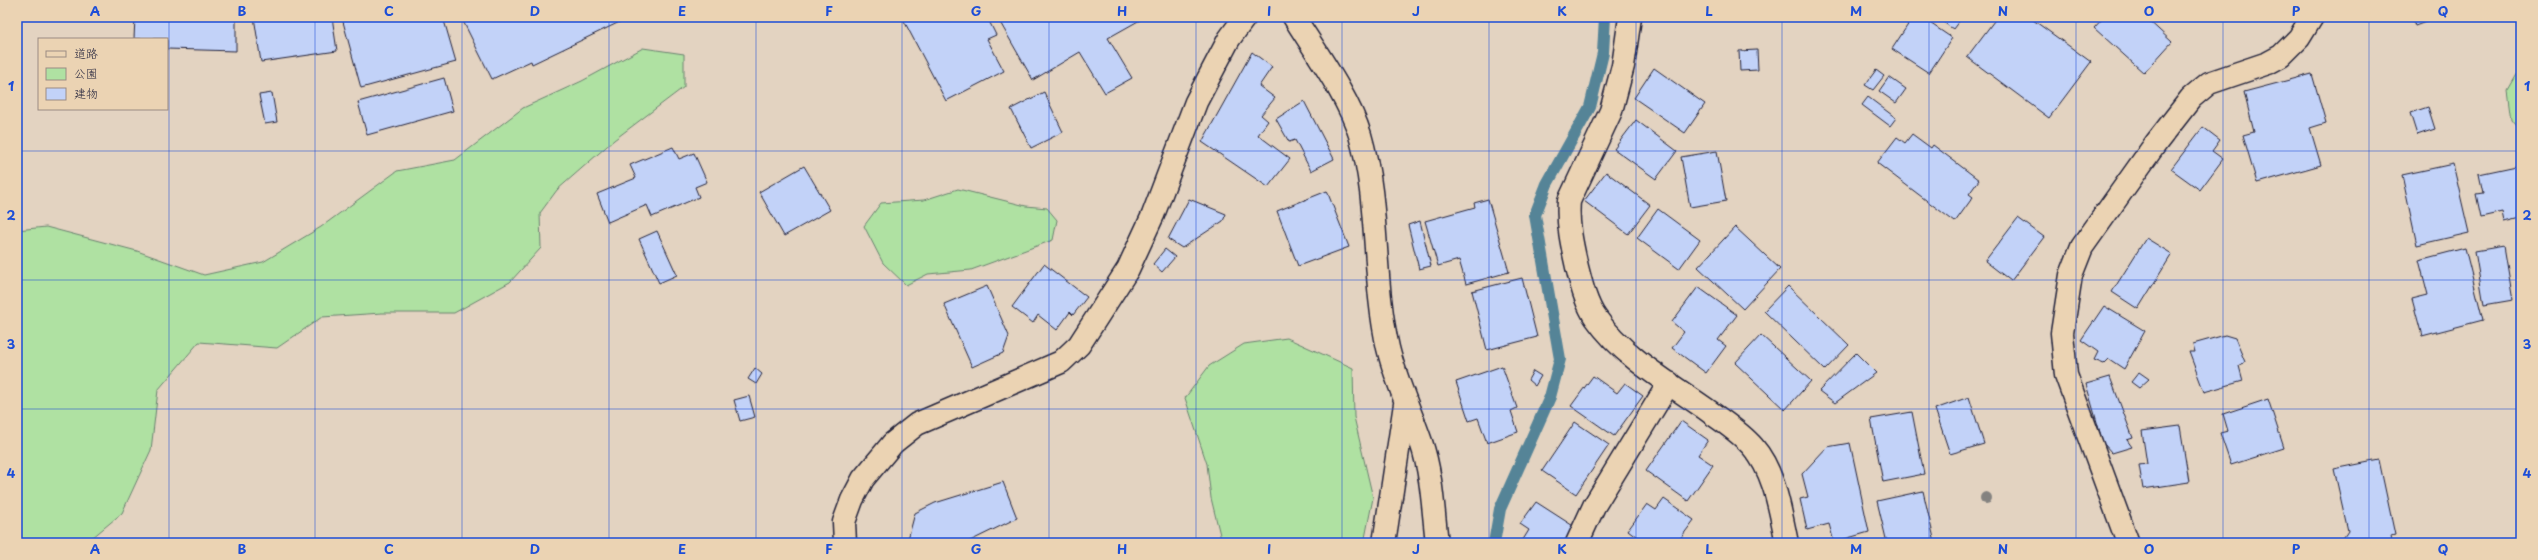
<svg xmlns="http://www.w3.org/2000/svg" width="2538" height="560" viewBox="0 0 2538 560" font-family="'Playpen Sans','Klee One',sans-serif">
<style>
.green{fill:#afe1a2;stroke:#68826e}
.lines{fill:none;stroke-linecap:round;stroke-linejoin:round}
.stream{stroke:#558497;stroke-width:12}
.building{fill:#c2d2f8;stroke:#22223b}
.minor-casing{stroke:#22223b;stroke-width:25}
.minor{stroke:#ebd3b3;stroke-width:22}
.tree{fill:#848280}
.grid{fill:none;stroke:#1d4ed8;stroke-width:1;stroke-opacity:0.55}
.neatline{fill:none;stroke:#1d4ed8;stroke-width:1.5}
.grid-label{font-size:13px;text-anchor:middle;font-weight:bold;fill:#1d4ed8}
</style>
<rect width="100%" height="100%" fill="#e3d3c1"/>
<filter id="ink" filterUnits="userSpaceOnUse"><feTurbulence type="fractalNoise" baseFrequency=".025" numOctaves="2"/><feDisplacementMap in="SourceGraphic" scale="8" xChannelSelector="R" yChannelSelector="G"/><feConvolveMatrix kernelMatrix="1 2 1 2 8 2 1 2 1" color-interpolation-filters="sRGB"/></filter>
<g filter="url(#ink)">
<!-- green -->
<path class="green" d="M643,48l41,6v33l-70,53 -57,50 -17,23 1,35 -31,34 -56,31h-72l-60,4 -45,31 -78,-6 -41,48 -7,60 -29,63 -36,30h-69v-313l29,-3 91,24 67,24 59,-13 58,-35 76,-56 58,-11 68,-52 59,-27z
M2519,71h2v60l-9,-11 -4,-30z
M958,189l68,17 21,2 10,12 -4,20 -82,30 -43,4 -22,11 -23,-22 -19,-37 17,-23 43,-3z
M1287,338l66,30 1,49 19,81 -9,45h-142l-11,-45 -4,-34 -22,-66 24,-32 35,-22z"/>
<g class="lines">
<!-- stream -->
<path class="stream" d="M1494,543l6,-34 50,-112 10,-38 -25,-144 12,-31 43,-77 13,-54 2,-36"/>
</g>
<!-- building -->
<path class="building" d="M135,17h101v34l-69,-2v-10h-33z
M254,17h78l5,34 -76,11z
M443,17l13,45 -95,26 -19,-70z
M461,17h169l-98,47 -1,-3 -39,18z
M902,17h85l9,18 -9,4 17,32 -58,30z
M997,17h141l2,3 -32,18 24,40 -27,15 -25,-41 -47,28z
M1913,17h8l31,21 -23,35 -37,-24z
M1936,17h26l-9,12z
M1997,17h32l62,45 -42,56 -82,-61z
M2104,17h41l27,25 -28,31 -50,-45z
M2412,17h27l-24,9z
M1757,50l1,20 -18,1 -1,-20z
M1252,52l20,15 -13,19 16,12 -14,17 7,6 -10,14 32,24 -22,28 -66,-45z
M1654,68l51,36 -20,29 -51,-35z
M1876,70l8,6 -11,14 -8,-5z
M2312,74l14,49 -16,5 11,37 -64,18 -14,-48 11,-3 -10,-40z
M1889,77l17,12 -10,14 -17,-12z
M444,78l9,33 -86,24 -9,-33z
M1044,92l19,40 -32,16 -20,-39z
M272,93l5,29 -12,2 -6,-29z
M1868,97l28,21 -6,8 -28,-21z
M1304,101l30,58 -23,12 -16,-31 -6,2 -13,-23z
M2428,107l7,22 -18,6 -7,-22z
M1636,120l41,31 -21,28 -42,-30z
M2203,127l17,13 -8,11 11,8 -23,31 -29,-21z
M1912,134l19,14 2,-3 46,35 -10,14 4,3 -18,25 -78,-59 20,-26 8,6z
M673,147l6,12 15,-6 13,29 -12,5 4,10 -47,20 -5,-12 -39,17 -11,-28 39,-16 -6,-13z
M1717,151l9,50 -36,6 -9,-50z
M2453,164l16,69 -52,12 -15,-70z
M2521,165v53l-16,4 -2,-10 -22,5 -5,-23 7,-1 -4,-19z
M804,166l26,44 -46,26 -25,-44z
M1606,172l44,33 -22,29 -44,-33z
M1327,191l22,56 -51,19 -21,-55z
M1189,199l37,15 -3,7 -41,27 -14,-9z
M1488,199l21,73 -43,12 -7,-24 -21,6 -13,-45 50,-14 -1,-4z
M1658,209l42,31 -21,29 -42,-31z
M2018,218l26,19 -33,44 -26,-20z
M1420,221l11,45 -12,3 -11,-44z
M1735,227l45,42 -37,40 -45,-42z
M657,231l20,44 -18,8 -20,-44z
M2146,238l26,16 -34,55 -26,-17z
M2504,246l9,54 -29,5 -9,-54z
M2465,248l18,72 -61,16 -10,-37 16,-4 -9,-35z
M1165,249l10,8 -13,15 -9,-8z
M1044,264l43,33 -14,18 -3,-3 -13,18 -19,-15 -5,8 -21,-16z
M1522,278l15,59 -50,13 -15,-59z
M987,286l22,50 -6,17 -31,14 -28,-63z
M1788,286l61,59 -24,25 -61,-59z
M1698,287l39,28 -19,25 8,6 -20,27 -34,-25 12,-16 -12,-10z
M2104,306l41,25 -21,38 -15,-10 -5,5 -10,-4 4,-8 -17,-12z
M1761,335l50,46 -26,29 -50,-47z
M2225,335l10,3 10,24 -6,4 4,15 -39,11 -15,-40h6l-2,-8z
M1856,353l20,20 -41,30 -16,-12z
M1502,366l15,42 -6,3 7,21 -31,11 -9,-25 -9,3 -13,-39z
M755,368l7,6 -6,10 -8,-5z
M1533,371l8,5 -6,10 -7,-6z
M2139,372l10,7 -10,9 -8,-6z
M1593,376l24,17 8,-10 18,13 -29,40 -43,-30z
M2110,377l23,61 -6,2 5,7 -20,6 -9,-10 -17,-59z
M749,396l6,21 -15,4 -6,-21z
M1969,397l15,47 -34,10 -15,-45z
M2268,399l16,49 -53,17 -11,-32 8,-2 -5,-17z
M1912,412l12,62 -41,8 -12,-63z
M1681,421l27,19 -10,15 15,10 -25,36 -42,-30z
M1575,422l34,23 -33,49 -34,-23z
M2180,426l9,56 -46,7 -4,-24 8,-1 -5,-33z
M1850,443l19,89 -35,10 -5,-18 -22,6 -7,-31 8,-2 -6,-23 25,-27z
M2379,460l16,75 -4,1 1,7h-49l-1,-3 6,-9 -14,-62z
M1003,482l14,36 -51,25h-59l8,-30 20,-10z
M1923,491l12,52h-48l-10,-42z
M1664,499l30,21 -17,23h-32l-17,-13 19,-26 9,6z
M1536,502l45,29 -8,12h-52l8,-13 -9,-6z"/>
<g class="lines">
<defs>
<path id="minor" d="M1294,17c21,34 55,81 66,118 20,69 12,143 28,213 8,33 22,62 33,94 11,32 12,67 16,101
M1630,17l-7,49 -12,45 -42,90c-2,22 3,44 8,66 4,16 9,37 19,51 28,40 75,66 114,94 15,11 31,21 43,35 22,25 27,64 34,96
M845,543l-1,-21 8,-22 11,-21 30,-36 24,-19 144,-62 18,-17 49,-76 25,-54 43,-113 33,-63 16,-22
M1384,543l21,-139
M1577,543l17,-37 75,-123
M2128,543l-62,-168 -4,-42 9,-58 11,-28 74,-104 35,-45 18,-15 59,-20 13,-7 18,-18 13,-21"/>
</defs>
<!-- minor casing -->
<use href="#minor" class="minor-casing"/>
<!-- minor -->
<use href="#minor" class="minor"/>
</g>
<!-- trees -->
<circle class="tree" cx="1986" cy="498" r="6"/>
</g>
<!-- grid -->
<path class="grid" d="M169,17v526M315,17v526M462,17v526M609,17v526M756,17v526M902,17v526M1049,17v526M1196,17v526M1342,17v526M1489,17v526M1636,17v526M1782,17v526M1929,17v526M2076,17v526M2223,17v526M2369,17v526M17,151h2504M17,280h2504M17,409h2504"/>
<!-- margin -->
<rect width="2538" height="560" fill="none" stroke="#ebd3b3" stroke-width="44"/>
<!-- legend -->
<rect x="38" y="38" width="130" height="72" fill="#ebd3b3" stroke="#9b8c83"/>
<rect x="46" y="51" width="20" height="6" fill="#ebd3b3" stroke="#9b8c83"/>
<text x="74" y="58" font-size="12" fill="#22223b">道路</text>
<rect x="46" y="68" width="20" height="12" fill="#afe1a2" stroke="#9b8c83"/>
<text x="74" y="78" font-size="12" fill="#22223b">公園</text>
<rect x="46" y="88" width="20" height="12" fill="#c2d2f8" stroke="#9b8c83"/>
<text x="74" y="98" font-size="12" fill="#22223b">建物</text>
<rect x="22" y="22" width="2494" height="516" class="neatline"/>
<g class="grid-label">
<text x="95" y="16">A</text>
<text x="242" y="16">B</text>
<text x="389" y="16">C</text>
<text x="535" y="16">D</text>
<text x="682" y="16">E</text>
<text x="829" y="16">F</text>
<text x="976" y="16">G</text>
<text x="1122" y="16">H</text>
<text x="1269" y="16">I</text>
<text x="1416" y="16">J</text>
<text x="1562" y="16">K</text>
<text x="1709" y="16">L</text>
<text x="1856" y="16">M</text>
<text x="2003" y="16">N</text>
<text x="2149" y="16">O</text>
<text x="2296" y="16">P</text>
<text x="2443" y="16">Q</text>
<text x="11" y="91">1</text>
<text x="2527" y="91">1</text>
<text x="11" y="220">2</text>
<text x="2527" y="220">2</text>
<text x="11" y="349">3</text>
<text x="2527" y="349">3</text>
<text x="11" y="478">4</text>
<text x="2527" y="478">4</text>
<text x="95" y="554">A</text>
<text x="242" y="554">B</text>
<text x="389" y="554">C</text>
<text x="535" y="554">D</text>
<text x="682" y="554">E</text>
<text x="829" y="554">F</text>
<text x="976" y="554">G</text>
<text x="1122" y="554">H</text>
<text x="1269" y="554">I</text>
<text x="1416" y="554">J</text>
<text x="1562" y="554">K</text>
<text x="1709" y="554">L</text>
<text x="1856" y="554">M</text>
<text x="2003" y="554">N</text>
<text x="2149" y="554">O</text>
<text x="2296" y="554">P</text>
<text x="2443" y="554">Q</text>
</g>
</svg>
